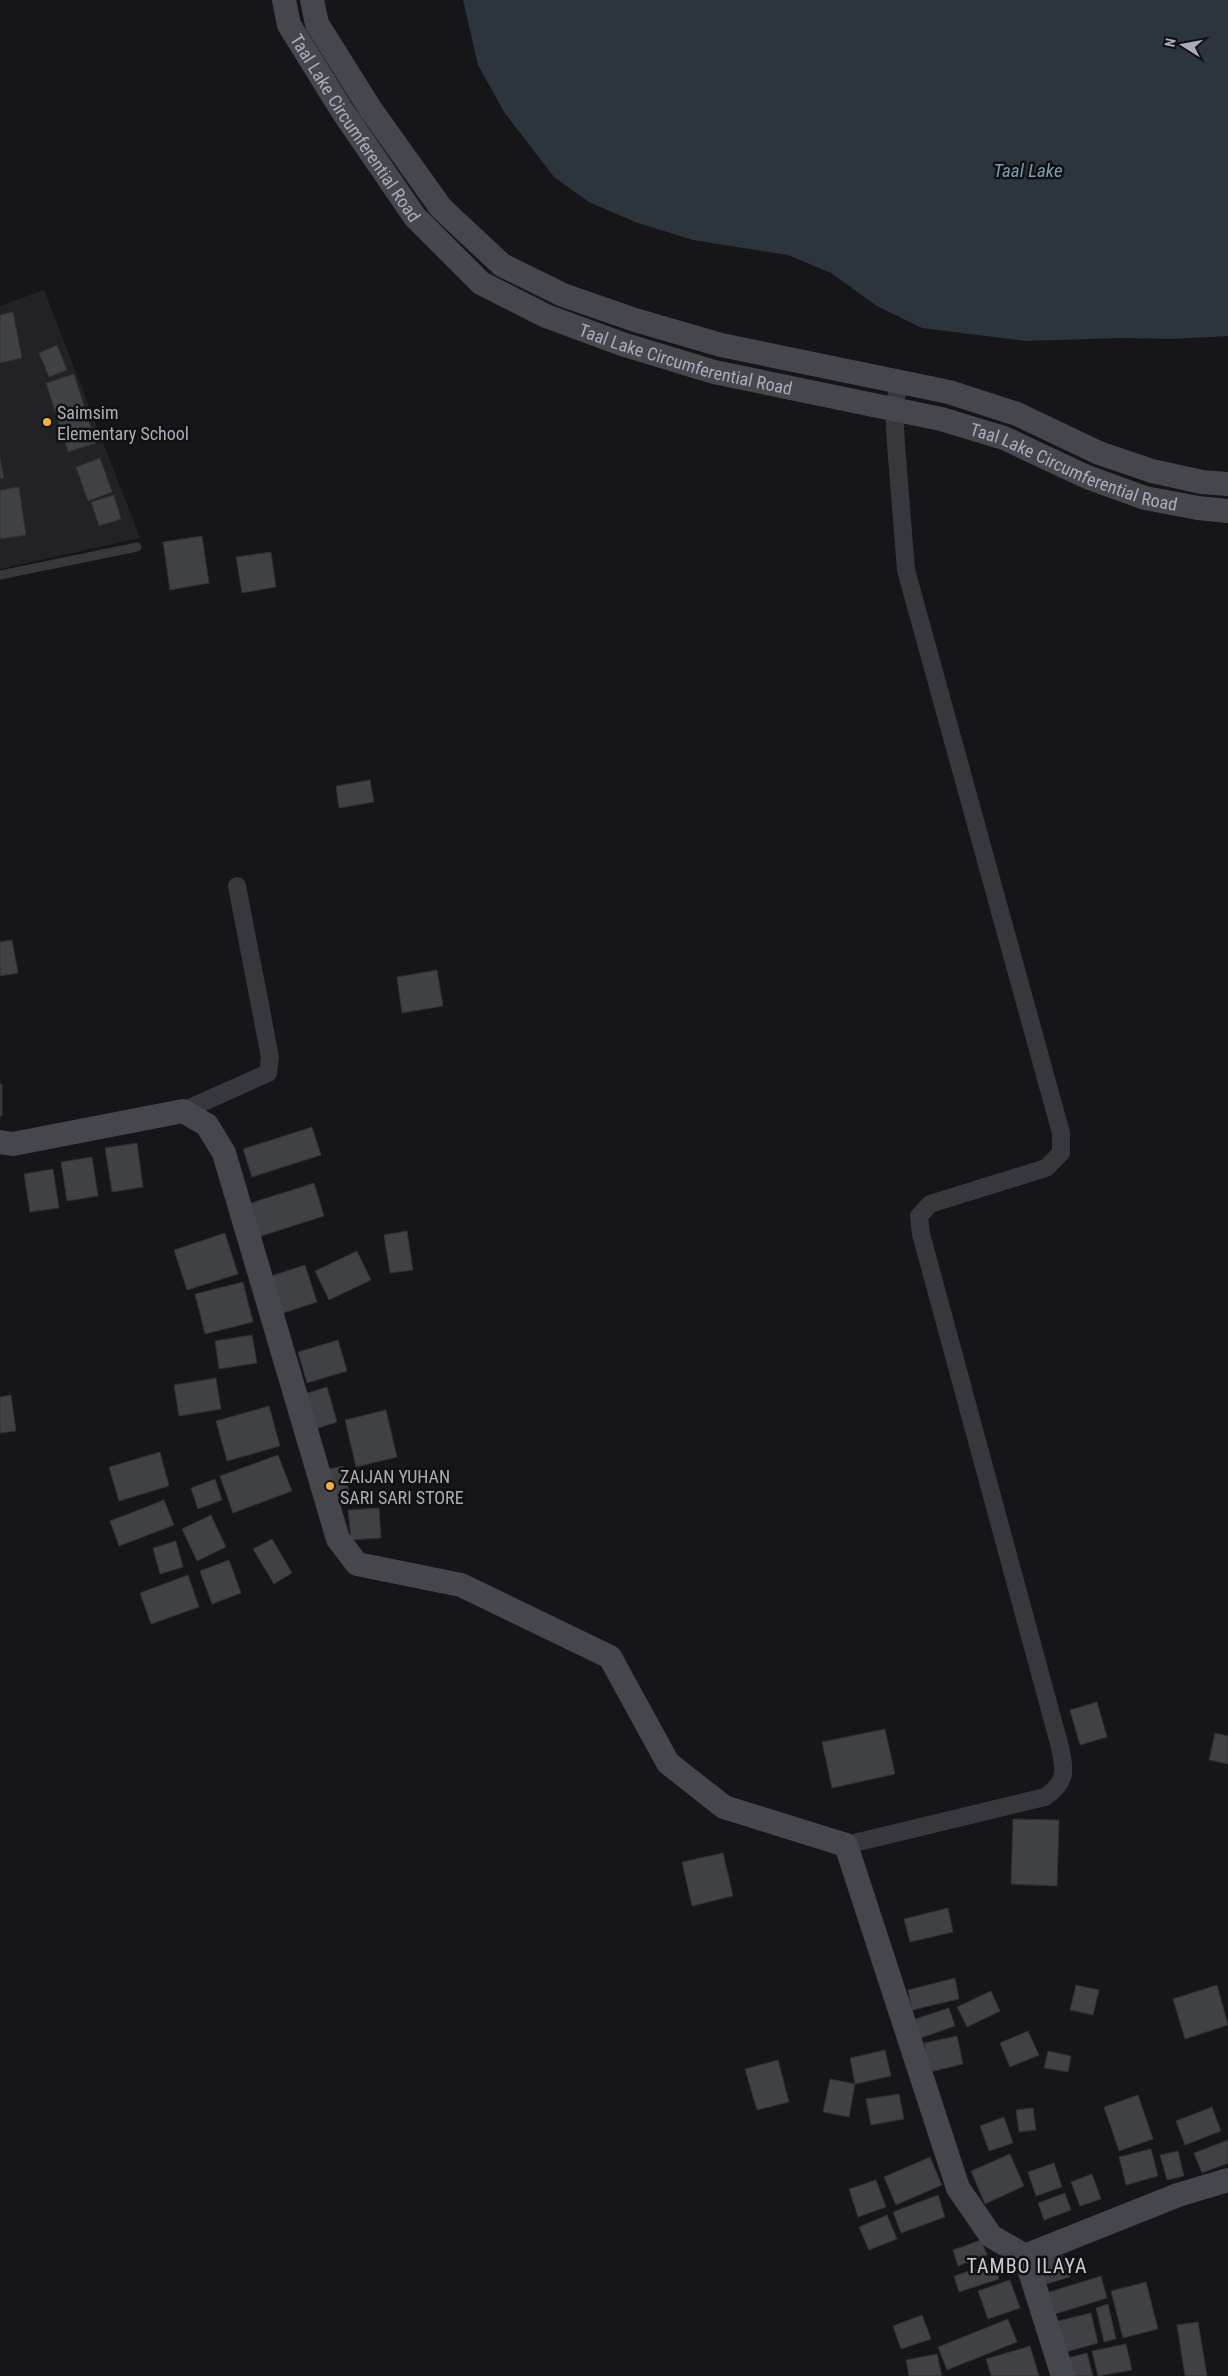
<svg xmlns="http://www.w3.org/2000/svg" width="1228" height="2376" viewBox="0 0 1228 2376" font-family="'Roboto Condensed',sans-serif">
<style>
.built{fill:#222225}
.water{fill:#2c353c}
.building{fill:#404145;stroke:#303034}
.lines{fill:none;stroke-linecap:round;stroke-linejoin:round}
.lane{stroke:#37383d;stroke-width:9}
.street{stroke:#37383d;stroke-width:18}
.secondary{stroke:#45474d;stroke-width:24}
.poi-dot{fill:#f2b134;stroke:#111113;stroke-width:2}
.labels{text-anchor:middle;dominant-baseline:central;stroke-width:5;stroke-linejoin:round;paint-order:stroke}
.street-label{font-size:18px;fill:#a8adb8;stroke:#111113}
.poi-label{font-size:18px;fill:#a8adb8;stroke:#111113;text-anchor:start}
.water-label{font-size:19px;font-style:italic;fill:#7f9bb3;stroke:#111113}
.quarter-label{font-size:20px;letter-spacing:1px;fill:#c9ccd4;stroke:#111113}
</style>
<rect width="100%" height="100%" fill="#161618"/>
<!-- built -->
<path class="built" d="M44,290l96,248 -140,31v-263z"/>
<!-- water -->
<path class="water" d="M463,0h765v336l-56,3 -50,-1 -97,3 -103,-13 -45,-22 -46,-33 -43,-18 -95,-15 -58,-18 -46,-20 -35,-25 -50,-65 -26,-47z"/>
<!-- building -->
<path class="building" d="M13,312l9,46 -22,5v-48z
M57,345l10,25 -18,7 -10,-24z
M74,374l22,69 -28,9 -22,-69z
M0,457l4,21 -4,1z
M100,458l12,34 -24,9 -12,-34z
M19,487l7,48 -26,4v-49z
M114,495l7,24 -22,7 -8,-24z
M202,536l7,47 -39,7 -7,-48z
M271,552l5,35 -34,6 -6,-36z
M370,780l4,22 -35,6 -3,-22z
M12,940l6,33 -18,3v-34z
M437,970l6,36 -41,7 -5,-36z
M0,1084h2v32h-2z
M312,1127l9,28 -69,22 -9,-28z
M137,1143l6,44 -31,5 -7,-44z
M92,1157l6,39 -31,5 -6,-39z
M53,1169l6,39 -29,4 -6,-38z
M314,1183l10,33 -66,21 -10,-33z
M407,1231l6,39 -23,3 -6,-38z
M225,1233l13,41 -51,16 -13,-40z
M357,1251l14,29 -42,20 -14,-29z
M305,1265l12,37 -37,12 -12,-37z
M243,1282l10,40 -48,12 -10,-40z
M252,1335l5,28 -38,6 -4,-28z
M338,1340l9,31 -40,12 -9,-31z
M216,1378l5,31 -42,7 -5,-31z
M327,1387l10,35 -25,8 -11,-35z
M11,1395l5,36 -16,2v-36z
M269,1406l11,40 -53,15 -11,-40z
M386,1410l11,47 -41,10 -11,-47z
M160,1452l9,34 -50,15 -10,-34z
M278,1455l14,36 -59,22 -13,-37z
M343,1466l6,26 -19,4 -5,-26z
M215,1479l7,21 -24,9 -7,-21z
M164,1500l10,25 -55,21 -9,-25z
M379,1508l2,30 -30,2 -3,-30z
M211,1515l15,32 -29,14 -15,-32z
M272,1539l20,34 -18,11 -21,-35z
M176,1541l7,26 -23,7 -7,-26z
M229,1560l12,33 -29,11 -12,-33z
M188,1575l11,32 -48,17 -11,-31z
M1097,1702l10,35 -27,8 -10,-35z
M885,1729l10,45 -63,14 -10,-46z
M1215,1733l13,3v28l-19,-4z
M1013,1819l46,1 -2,66 -46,-2z
M723,1853l10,43 -41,10 -10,-44z
M948,1908l5,24 -43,10 -6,-23z
M955,1978l4,21 -47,11 -4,-20z
M1076,1985l23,5 -6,25 -23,-5z
M1217,1985l11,40 -43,14 -12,-40z
M991,1991l9,20 -33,16 -10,-20z
M949,2008l6,18 -37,13 -6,-19z
M1028,2031l11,24 -29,12 -10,-24z
M957,2036l6,28 -33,8 -6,-29z
M885,2050l6,26 -36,8 -5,-26z
M1048,2051l23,5 -3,16 -24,-4z
M778,2060l11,42 -32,8 -12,-41z
M830,2079l25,5 -6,33 -26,-5z
M899,2094l5,25 -33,6 -5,-26z
M1138,2095l15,44 -34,12 -15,-44z
M1212,2107l9,24 -36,14 -9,-24z
M1033,2108l3,22 -17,2 -3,-22z
M1004,2117l9,26 -24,8 -9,-25z
M1228,2140v23l-26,10 -8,-20z
M1151,2149l7,27 -32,9 -7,-28z
M1178,2151l6,25 -17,4 -7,-25z
M1010,2154l14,32 -39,18 -14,-33z
M930,2157l12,28 -46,20 -12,-28z
M1054,2163l8,24 -26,9 -8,-24z
M1092,2174l9,25 -21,7 -9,-24z
M876,2180l10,27 -28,10 -9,-28z
M1065,2193l6,17 -27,10 -6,-17z
M938,2195l7,22 -44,16 -8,-21z
M887,2215l10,24 -28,11 -10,-23z
M981,2240l6,15 -29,11 -5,-16z
M1063,2255l7,22 -27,8 -6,-23z
M994,2263l5,16 -40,13 -5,-16z
M1101,2276l6,22 -55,17 -6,-22z
M1010,2280l10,28 -32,11 -10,-28z
M1146,2282l12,47 -35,9 -12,-47z
M1108,2304l8,35 -12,3 -8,-34z
M1091,2313l7,30 -32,9 -8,-31z
M922,2315l9,24 -30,10 -8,-23z
M1008,2319l9,23 -70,28 -9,-23z
M1198,2322l9,54h-22l-8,-51z
M1126,2344l6,26 -34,6 -6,-25z
M1030,2346l9,30h-48l-5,-17z
M1087,2353l6,23h-21l-5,-18z
M937,2354l5,22h-33l-3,-16z"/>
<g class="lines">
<!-- lane -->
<path class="lane" d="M0,575l137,-28"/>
<!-- street -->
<path class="street" d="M183,1111l85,-38 2,-16 -33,-171
M846,1845l199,-48c22,-15 20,-26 15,-50l-139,-513 -2,-18 11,-12 116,-36 15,-15v-20l-155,-563 -10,-126 -2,-35 5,-27"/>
<!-- secondary -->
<g class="secondary">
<path id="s1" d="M284,0l5,25 54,87 72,105 66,66 65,33 76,28 92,28 227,47 63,19 83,39 58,21 53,10 30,3"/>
<path d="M312,0l5,24 54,86 70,98 61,57 61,30 72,25 86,25 228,47 68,22 82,39 53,18 50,11 26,2"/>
<path d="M0,1142l13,2 170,-33 24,14 17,28 114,386 19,25 104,21 149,72 58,106 56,44 122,38 112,343 33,48 34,20 153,-61 50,-15"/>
<path d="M1025,2256l38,120"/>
</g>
</g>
<!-- markers -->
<g class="poi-dot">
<circle cx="47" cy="422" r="5"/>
<circle cx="330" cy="1486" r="5"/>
</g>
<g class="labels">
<!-- street labels -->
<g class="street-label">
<text stroke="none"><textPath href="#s1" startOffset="148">Taal Lake Circumferential Road</textPath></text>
<text stroke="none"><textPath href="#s1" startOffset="568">Taal Lake Circumferential Road</textPath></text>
<text stroke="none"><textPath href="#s1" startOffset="972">Taal Lake Circumferential Road</textPath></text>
</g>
<!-- poi labels -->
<g class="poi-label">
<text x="57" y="412">Saimsim<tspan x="57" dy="21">Elementary School</tspan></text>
<text x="340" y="1476">ZAIJAN YUHAN<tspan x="340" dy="21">SARI SARI STORE</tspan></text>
</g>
<!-- water labels -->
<g class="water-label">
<text x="1028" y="170">Taal Lake</text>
</g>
<!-- quarter labels -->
<g class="quarter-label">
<text x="1027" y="2266">TAMBO ILAYA</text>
</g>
</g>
<!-- north arrow -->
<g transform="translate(1183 45) rotate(281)" stroke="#111113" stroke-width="4" paint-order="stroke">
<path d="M0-4L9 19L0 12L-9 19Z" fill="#a8adb8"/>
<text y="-8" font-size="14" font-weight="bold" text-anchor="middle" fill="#a8adb8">N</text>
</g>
</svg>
